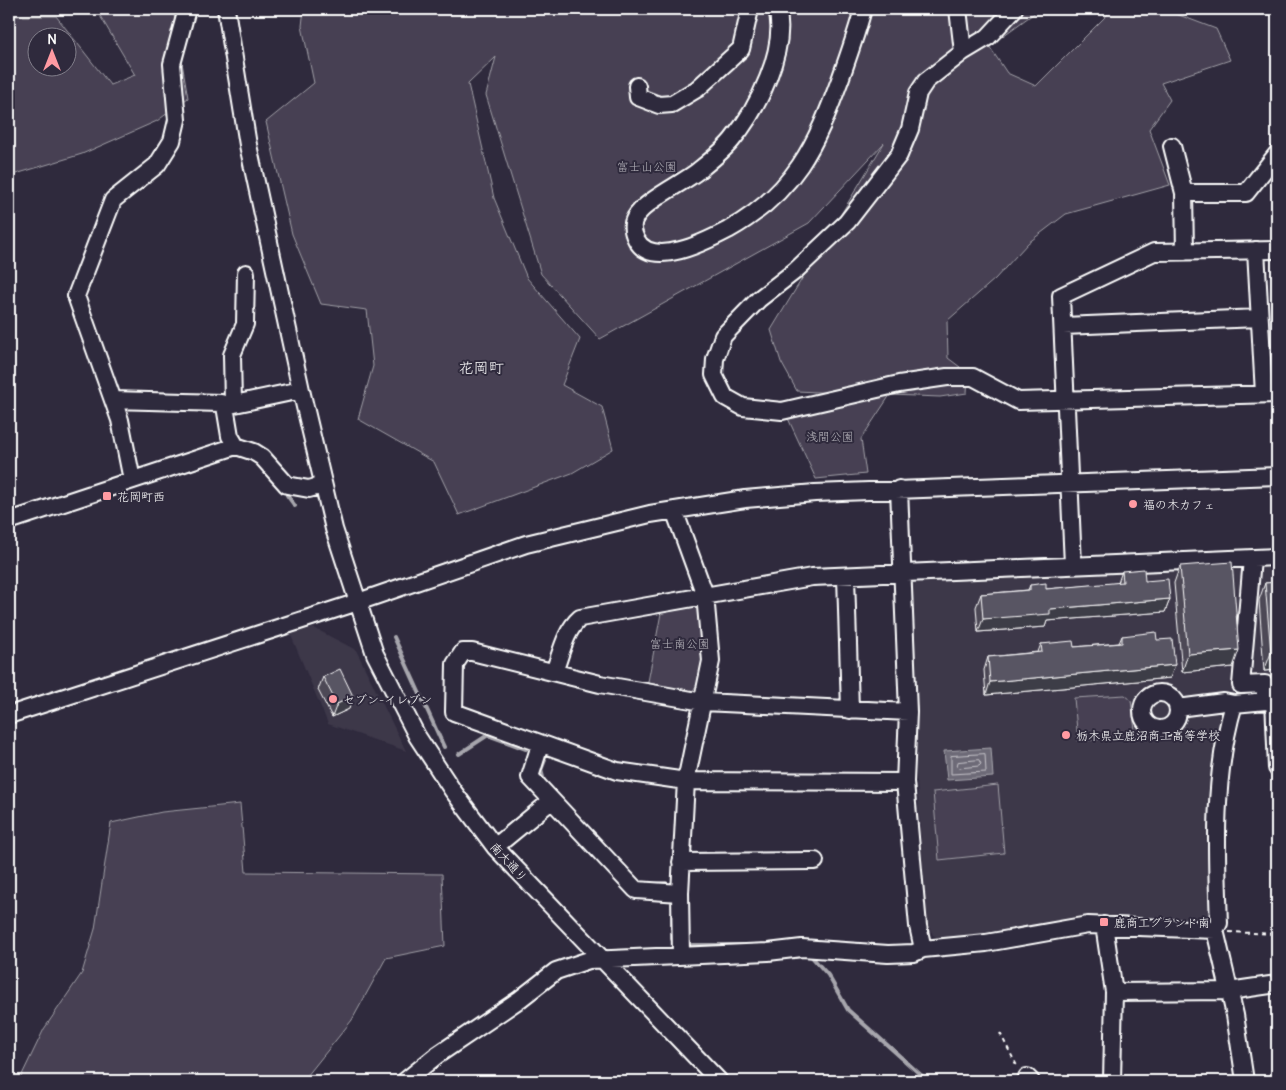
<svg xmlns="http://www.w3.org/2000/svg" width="1286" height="1090" viewBox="0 0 1286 1090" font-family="Delius,'Klee One',sans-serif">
<rect width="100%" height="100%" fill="#2f2a3d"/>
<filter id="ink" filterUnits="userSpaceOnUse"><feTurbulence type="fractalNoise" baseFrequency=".02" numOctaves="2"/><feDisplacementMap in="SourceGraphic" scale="10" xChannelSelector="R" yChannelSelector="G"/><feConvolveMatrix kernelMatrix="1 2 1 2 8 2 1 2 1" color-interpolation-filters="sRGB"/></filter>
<g filter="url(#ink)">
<path fill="#3c3749" d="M1277,563V691L1225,693L1214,768L1209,917L1205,924L974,939H940L933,935L925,919L905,577Z
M314,628L356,650L406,751L328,724L290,633Z"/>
<path fill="#464152" stroke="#a2a0a8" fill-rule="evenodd" d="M96,9H173L188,98L157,121L82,154L9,176V13L10,16H56L110,85L135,75ZM38,38H68V68H38Z
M304,9H1040L989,46L1007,73L1036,86L1113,9H1163L1216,29L1230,60L1161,83L1170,100L1149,129L1170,185L1066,214L1028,243L995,279L947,321L948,358L968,373L967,393L940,397L890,395L861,439L866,474L816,479L786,414L878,395L797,391L781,362L771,330L884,143L809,223L600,339L541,274L486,95L496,57L468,84L494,198L527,278L580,339L562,385L602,407L613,449L572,473L459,515L434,462L358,419L373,366L367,310L321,304L292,234L266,122L314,83L302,26Z
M694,603L701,608C705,639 712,669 690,694L647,687L662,608Z
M1125,695L1131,700L1136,737L1078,741L1074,698Z
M998,785L1004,853L939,860L933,792Z
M240,804L246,872L442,874L445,946L386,958L352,1020L303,1081H19L44,1029L82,973L95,929L111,823L162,812Z"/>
<path fill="#6d6a77" stroke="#a7a6ad" d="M991,748L993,777L947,780L944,751Z"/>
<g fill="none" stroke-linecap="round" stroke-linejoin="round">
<path stroke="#c5c3c9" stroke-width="1" d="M985,754L986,772L951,774V756Z
M979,760L981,764L979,766L959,768L957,766L958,762Z"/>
<path stroke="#a7a6ad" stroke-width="4" d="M287,495L295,506
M394,637L444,747
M459,754L488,735L526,749
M544,781L541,770L545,760
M654,884L666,883
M672,939V913
M692,945H755
M812,957L828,975L848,1010L922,1076V1081"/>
<g stroke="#fff" stroke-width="20">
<path id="minor" d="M226,9L248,145L301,390L334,529L375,654L417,736L453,791L495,847L719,1081
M777,9C788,49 757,110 732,140C723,151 709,162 698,171C683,183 644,201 635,218C631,225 633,233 636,239C651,270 707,241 728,230C794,193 816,146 841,77C849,54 857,32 863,9
M958,9L963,52
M1014,9L988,37L963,52L926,81L918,93L910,129L899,155L847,222L795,271L759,299L723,336L715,359L714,375L725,397L743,407L782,411L899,384L947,377H973L1018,401L1277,394
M637,86L638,97L659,105L672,104L697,89L741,49L750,9
M1172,146L1184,193L1185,252
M1184,193H1246L1277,154
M1256,250L1264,394
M1063,326L1259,318
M113,400L221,403L225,406L230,436L236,446
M233,403L232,355L245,324L246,273
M225,406L301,390
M132,480L120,420L76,296L113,200L157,165L172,141L177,120L172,64L187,9
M899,489L908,712L905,782L918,926L923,949L986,943L1088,925L1215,930L1219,923C1216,850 1213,775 1234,704L1277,700
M674,510L705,595L711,661L686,781L680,893L681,956
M9,521L236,446L254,452L262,457L287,485L309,489L323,485
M1252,559L1241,685L1265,684V701
M1073,565L1061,296L1154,252L1277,250
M846,576L850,710
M554,672C561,654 565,631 580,618L812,577L1277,557
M1142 711a18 18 0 1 1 36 0a18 18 0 1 1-36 0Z
M1274,700L1277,768
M1178,708L1224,702L1234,704
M9,715L358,602L526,544L650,514L745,499L815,493L1277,476
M540,745L530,777L636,890L680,893
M905,782L686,781L617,771L454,712L455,664L463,652H472L600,684L703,702L908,712
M495,847L551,801
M681,862L815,861
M1104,925L1114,992L1112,1081
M1215,930L1235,1015L1245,1081
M1114,992L1229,991L1277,984
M1027,1077L1031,1081
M405,1081L436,1056L520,999L556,971L589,960L768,952L802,948L888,954L914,953L923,949"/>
</g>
<path stroke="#fff" stroke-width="2" stroke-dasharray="4 4" stroke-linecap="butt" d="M1229,932L1277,934
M1000,1033L1017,1066"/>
<use href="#minor" stroke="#2f2a3d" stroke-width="16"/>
</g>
<path fill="#4d4956" stroke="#fff" d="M1180,566L1233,667L1182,672L1174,583Z
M1122,571L1145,581L1170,599L1165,612L1047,621L1045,627L978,632L976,607L981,594L1028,590L1030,585L1046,589L1118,583Z
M1277,582V670L1264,671L1259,600L1265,583Z
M1122,636L1157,640L1170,678L986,695L984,670L988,657L1038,652L1041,644L1074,647L1119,643Z
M323,677L353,696L349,709L332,717L318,690Z"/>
<path fill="#3e3c46" stroke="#fff" d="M1170,599L1165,612L1047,621L1045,627L978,632L983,619L1050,609Z
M1239,650L1233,667L1182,672L1188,654Z
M1271,653H1277V670L1264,671Z
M1175,665L1170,678L986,695L990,682Z
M353,696L349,709L332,717L337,704Z"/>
<path fill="#595564" stroke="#fff" d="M1232,562L1239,650L1188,654L1180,566Z
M1144,569L1145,581L1168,579L1170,599L1050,609V614L983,619L981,594L1030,590V585L1046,583V589L1123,582L1122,571Z
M1277,582V653H1271L1265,583Z
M1156,632L1157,640L1172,639L1175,665L990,682L988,657L1042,652L1041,644L1073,641L1074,647L1122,643V636Z
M340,669L353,696L337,704L323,677Z"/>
</g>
<g fill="#ff9aa2" stroke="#2f2a3d" stroke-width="2">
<rect x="102" y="491" width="10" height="10" rx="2.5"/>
<circle cx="1133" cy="504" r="5"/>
<circle cx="333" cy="699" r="5"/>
<circle cx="1066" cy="735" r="5"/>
<rect x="1099" y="917" width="10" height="10" rx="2.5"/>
</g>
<g text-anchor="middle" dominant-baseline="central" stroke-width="4" stroke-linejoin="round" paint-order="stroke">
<g font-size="12" fill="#b5b3ba" stroke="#2f2a3d">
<text x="647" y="166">富士山公園</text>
<text x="830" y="436">浅間公園</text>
<text x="680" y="643">富士南公園</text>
</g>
<g font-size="12" fill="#fff" stroke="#2f2a3d" text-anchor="start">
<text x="117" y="496">花岡町西</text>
<text x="1143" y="504">福の木カフェ</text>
<text x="343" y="699">セブン-イレブン</text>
<text x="1076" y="735">栃木県立鹿沼商工高等学校</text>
<text x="1114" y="922">鹿商工グランド南</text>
</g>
<g font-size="12" fill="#fff" stroke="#2f2a3d">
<text transform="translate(509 862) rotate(48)">南大通り</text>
</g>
<g font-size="15" fill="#fff" stroke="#2f2a3d">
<text x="481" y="367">花岡町</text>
</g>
</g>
<rect width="1286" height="1090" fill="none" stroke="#2f2a3d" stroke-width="30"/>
<rect x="15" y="15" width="1256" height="1060" fill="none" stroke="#fff" stroke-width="2" filter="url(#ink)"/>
<g transform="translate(52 52)"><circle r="24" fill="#2f2a3d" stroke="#827f8b"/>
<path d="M0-4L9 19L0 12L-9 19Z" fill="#ff9aa2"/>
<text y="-8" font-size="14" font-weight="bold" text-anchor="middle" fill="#ffffff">N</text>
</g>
</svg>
